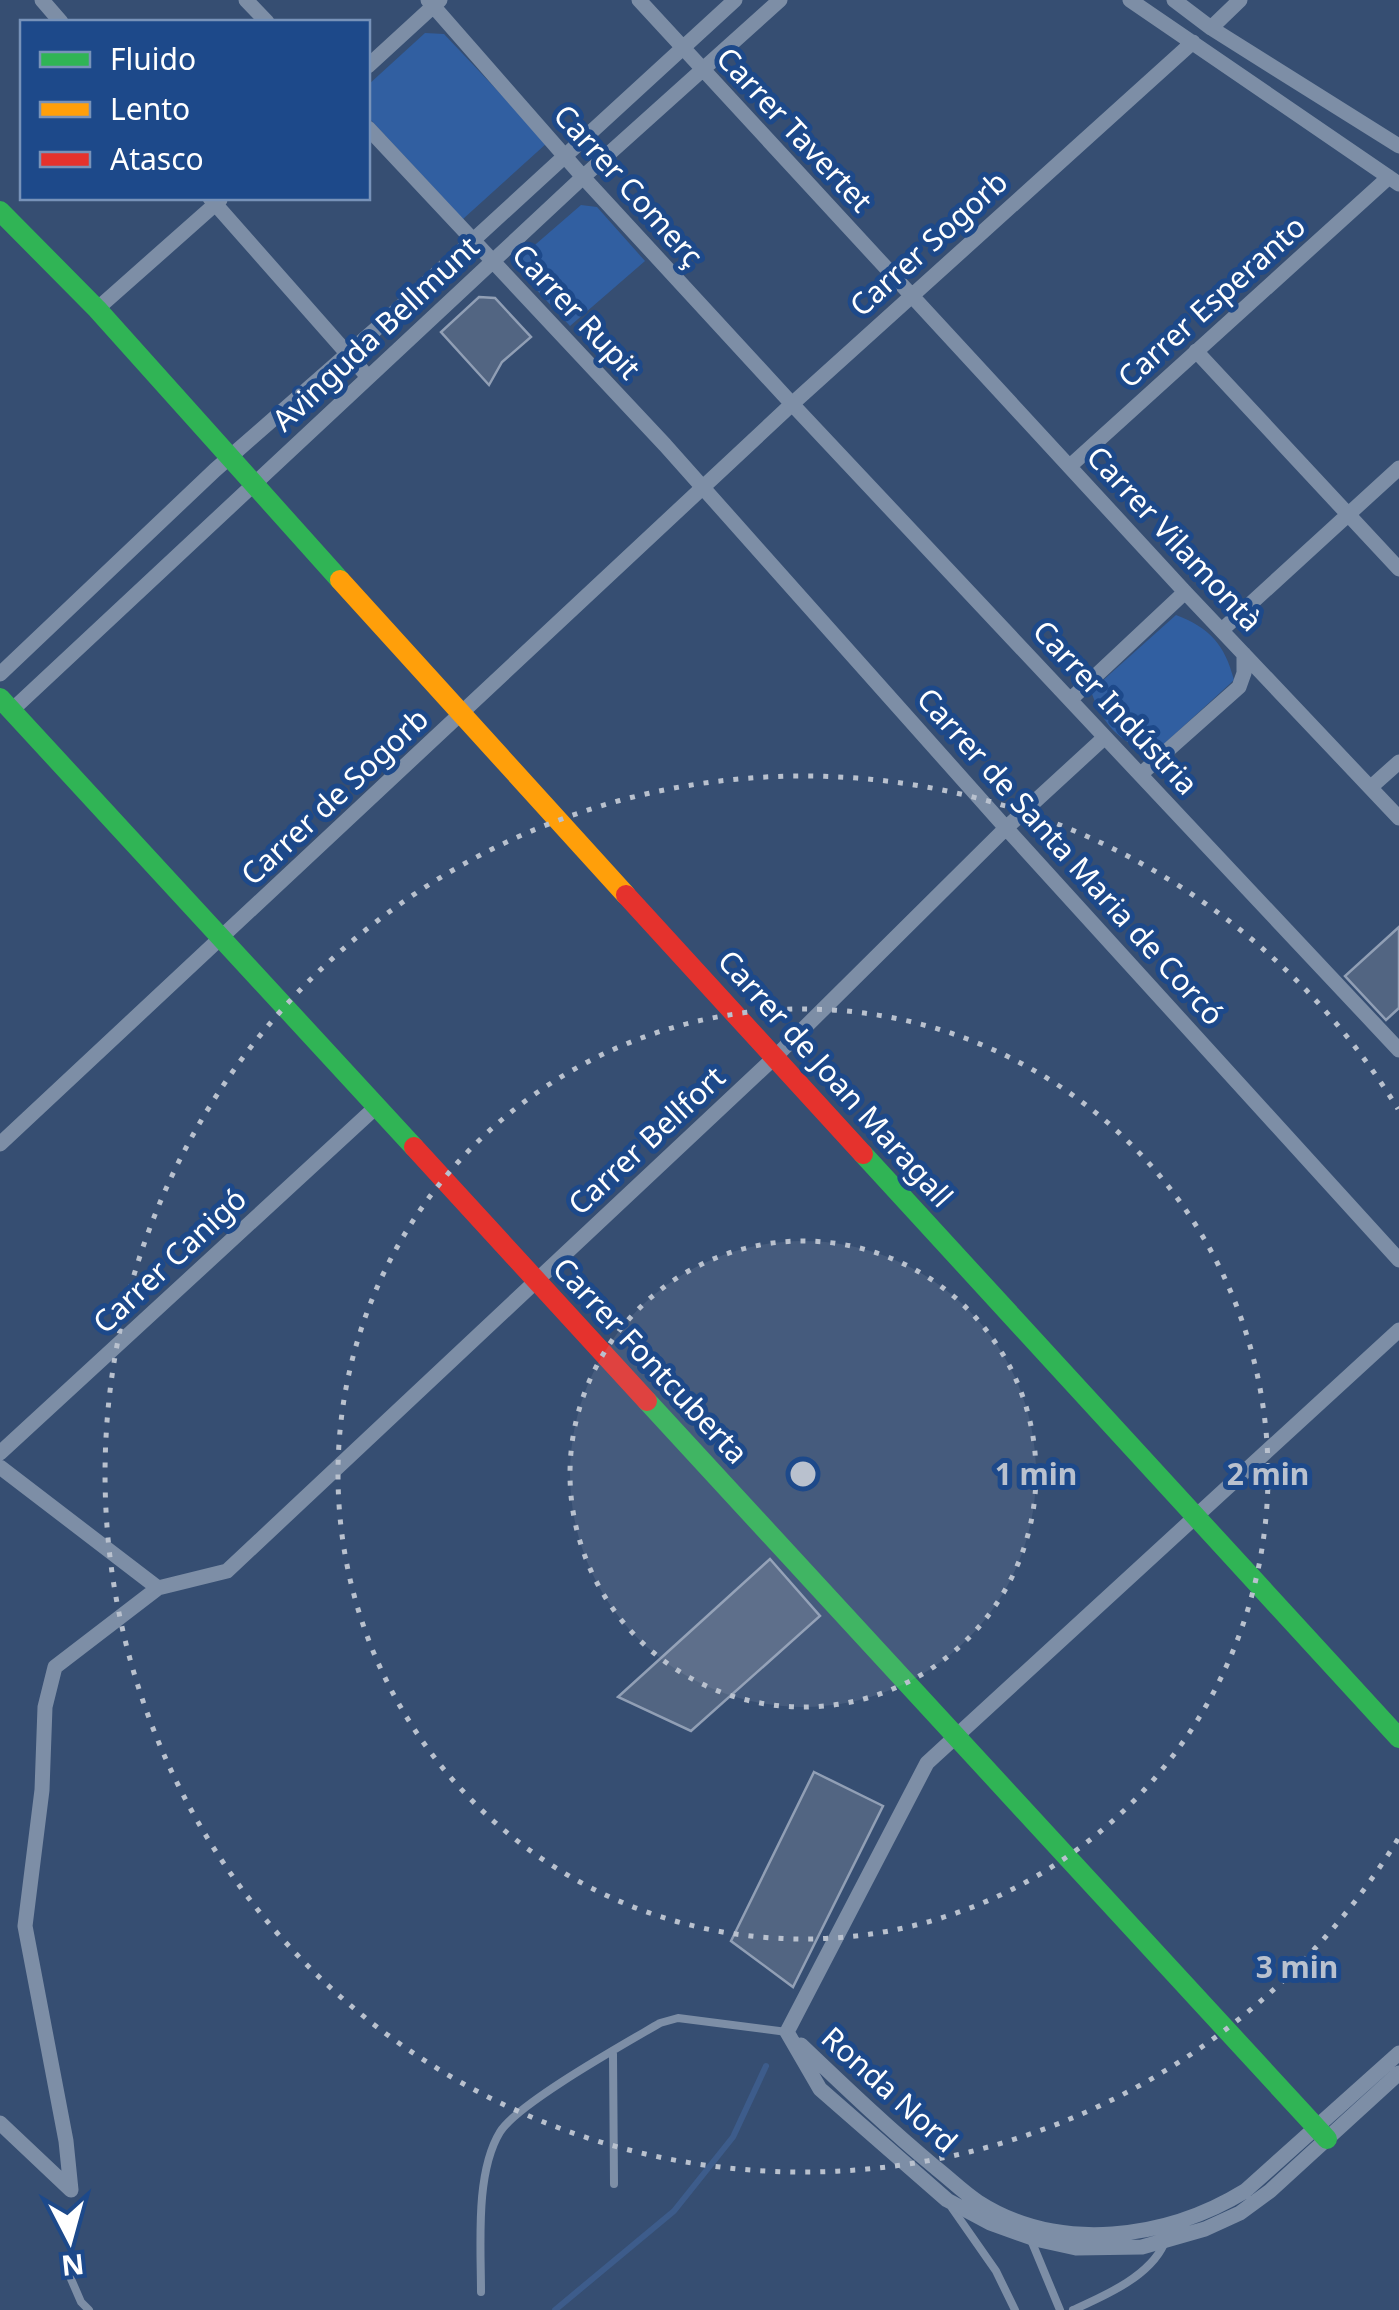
<svg xmlns="http://www.w3.org/2000/svg" width="1399" height="2310" viewBox="0 0 1399 2310" font-family="'Noto Sans',sans-serif">
<rect width="100%" height="100%" fill="#364e72"/>
<path fill="#315fa1" d="M425,33L444,34L547,143L463,219L368,117V85Z
M581,205L597,207L645,261L570,326L521,273V257Z
M1176,615C1210,628 1225,645 1234,680L1152,755C1119,741 1102,724 1091,691Z"/>
<g fill="none" stroke-linecap="round" stroke-linejoin="round">
<path stroke="#3d5c8b" stroke-width="6" d="M555,2310L674,2211L733,2137L766,2066"/>
</g>
<path fill="#526582" stroke="#919fb5" stroke-width="2.5" d="M479,297L495,298L531,337L502,362L489,385L441,332Z
M1399,927V1008L1386,1020L1345,976Z
M770,1559L820,1616L691,1731L618,1697Z
M814,1772L883,1806L793,1987L731,1941Z"/>
<g fill="none" stroke-linecap="round" stroke-linejoin="round">
<path stroke="#7d8ea6" stroke-width="4" stroke-dasharray="5 8" stroke-linecap="butt" d="M70,2260L75,2205"/>
<path stroke="#7d8ea6" stroke-width="8" d="M613,2054L614,2184
M952,2208L996,2271L1015,2310
M1031,2240L1060,2310
M68,2272L81,2302L89,2310
M481,2292C481,2245 475,2173 500,2132C518,2103 626,2043 660,2023L678,2018L787,2032
M1073,2310C1104,2296 1149,2277 1164,2244"/>
<path stroke="#7d8ea6" stroke-width="15" d="M42,0L61,22
M246,0L267,22
M428,0L583,177L792,404L1399,1050
M639,0L1185,592L1399,818
M1130,0L1399,184
M1174,0L1211,28L1399,146
M1211,28L1240,0
M368,66L440,0
M368,128L665,445L1006,828L1399,1260
M210,198L368,377
M97,309L220,200
M1196,351L1399,569
M1070,466L1389,177
M1223,629L1399,468
M0,674L215,470L384,322L735,0
M1071,699L1185,592
M11,711L583,177L780,0
M1141,774L1239,687L1244,673V654
M1371,787L1399,762
M0,1144L792,404L1193,42
M0,1453L376,1107
M0,1467L158,1588
M787,2032L927,1763L1399,1330
M787,2032L820,2089L947,2200L990,2223L1035,2239L1076,2248L1142,2247L1205,2229L1240,2213L1270,2191L1399,2073
M801,2045C845,2087 889,2129 936,2168C950,2179 963,2192 978,2202C1059,2254 1167,2239 1245,2191L1399,2053
M0,2123L71,2190
M71,2190L66,2141L25,1926L42,1790L45,1707L55,1667L158,1588L227,1571L776,1056L1006,828L1105,737"/>
<path stroke="#30b455" stroke-width="20" d="M0,211L97,309L340,580
M0,698L414,1147
M863,1154L1399,1738
M647,1401L1327,2139"/>
<path stroke="#ff9f0a" stroke-width="20" d="M340,580L626,895"/>
<path stroke="#e5322d" stroke-width="20" d="M626,895L863,1154
M414,1147L647,1401"/>
</g>
<circle cx="803" cy="1474" r="233" fill="#b9c1ce" fill-opacity=".12"/>
<g fill="none" stroke="#b9c1ce" stroke-width="5" stroke-dasharray="5 10">
<circle cx="803" cy="1474" r="233"/>
<circle cx="803" cy="1474" r="465"/>
<path d="M1398 1839A698 698 0 1 1 1398 1109"/>
</g>
<g text-anchor="middle" dominant-baseline="central" stroke-width="10" stroke-linejoin="round" paint-order="stroke">
<g font-size="30" fill="#fff" stroke="#1d498a">
<text transform="translate(795 129) rotate(47)">Carrer Tavertet</text>
<text transform="translate(629 185) rotate(48)">Carrer Comerç</text>
<text transform="translate(928 243) rotate(-42)">Carrer Sogorb</text>
<text transform="translate(1211 301) rotate(-42)">Carrer Esperanto</text>
<text transform="translate(577 311) rotate(47)">Carrer Rupit</text>
<text transform="translate(375 333) rotate(-43)">Avinguda Bellmunt</text>
<text transform="translate(1175 538) rotate(47)">Carrer Vilamontà</text>
<text transform="translate(1116 707) rotate(47)">Carrer Indústria</text>
<text transform="translate(334 796) rotate(-43)">Carrer de Sogorb</text>
<text transform="translate(1071 856) rotate(48)">Carrer de Santa Maria de Corcó</text>
<text transform="translate(836 1078) rotate(48)">Carrer de Joan Maragall</text>
<text transform="translate(646 1140) rotate(-43)">Carrer Bellfort</text>
<text transform="translate(169 1260) rotate(-43)">Carrer Canigó</text>
<text transform="translate(651 1360) rotate(47)">Carrer Fontcuberta</text>
<text transform="translate(890 2089) rotate(42)">Ronda Nord</text>
</g>
</g>
<circle cx="803" cy="1474" r="15" fill="#b9c1ce" stroke="#1d498a" stroke-width="5"/>
<g font-size="30" text-anchor="middle" font-weight="bold" fill="#b9c1ce" stroke="#1d498a" stroke-width="10" stroke-linejoin="round" paint-order="stroke">
<text x="1036" y="1485">1 min</text>
<text x="1268" y="1485">2 min</text>
<text x="1297" y="1978">3 min</text>
</g>
<rect x="20" y="20" width="350" height="180" fill="#1d498a" stroke="#7792b9" stroke-width="2.5"/>
<rect x="40" y="52" width="50" height="15" fill="#30b455" stroke="#7792b9" stroke-width="2.5"/>
<text x="110" y="70" font-size="30" fill="#ffffff">Fluido</text>
<rect x="40" y="102" width="50" height="15" fill="#ff9f0a" stroke="#7792b9" stroke-width="2.5"/>
<text x="110" y="120" font-size="30" fill="#ffffff">Lento</text>
<rect x="40" y="152" width="50" height="15" fill="#e5322d" stroke="#7792b9" stroke-width="2.5"/>
<text x="110" y="170" font-size="30" fill="#ffffff">Atasco</text>
<g transform="translate(70 2240) rotate(174)" stroke="#1d498a" stroke-width="8" paint-order="stroke">
<path d="M0-8L18 38L0 25L-18 38Z" fill="#ffffff"/>
<text y="-15" font-size="28" font-weight="bold" text-anchor="middle" fill="#ffffff">N</text>
</g>
</svg>
